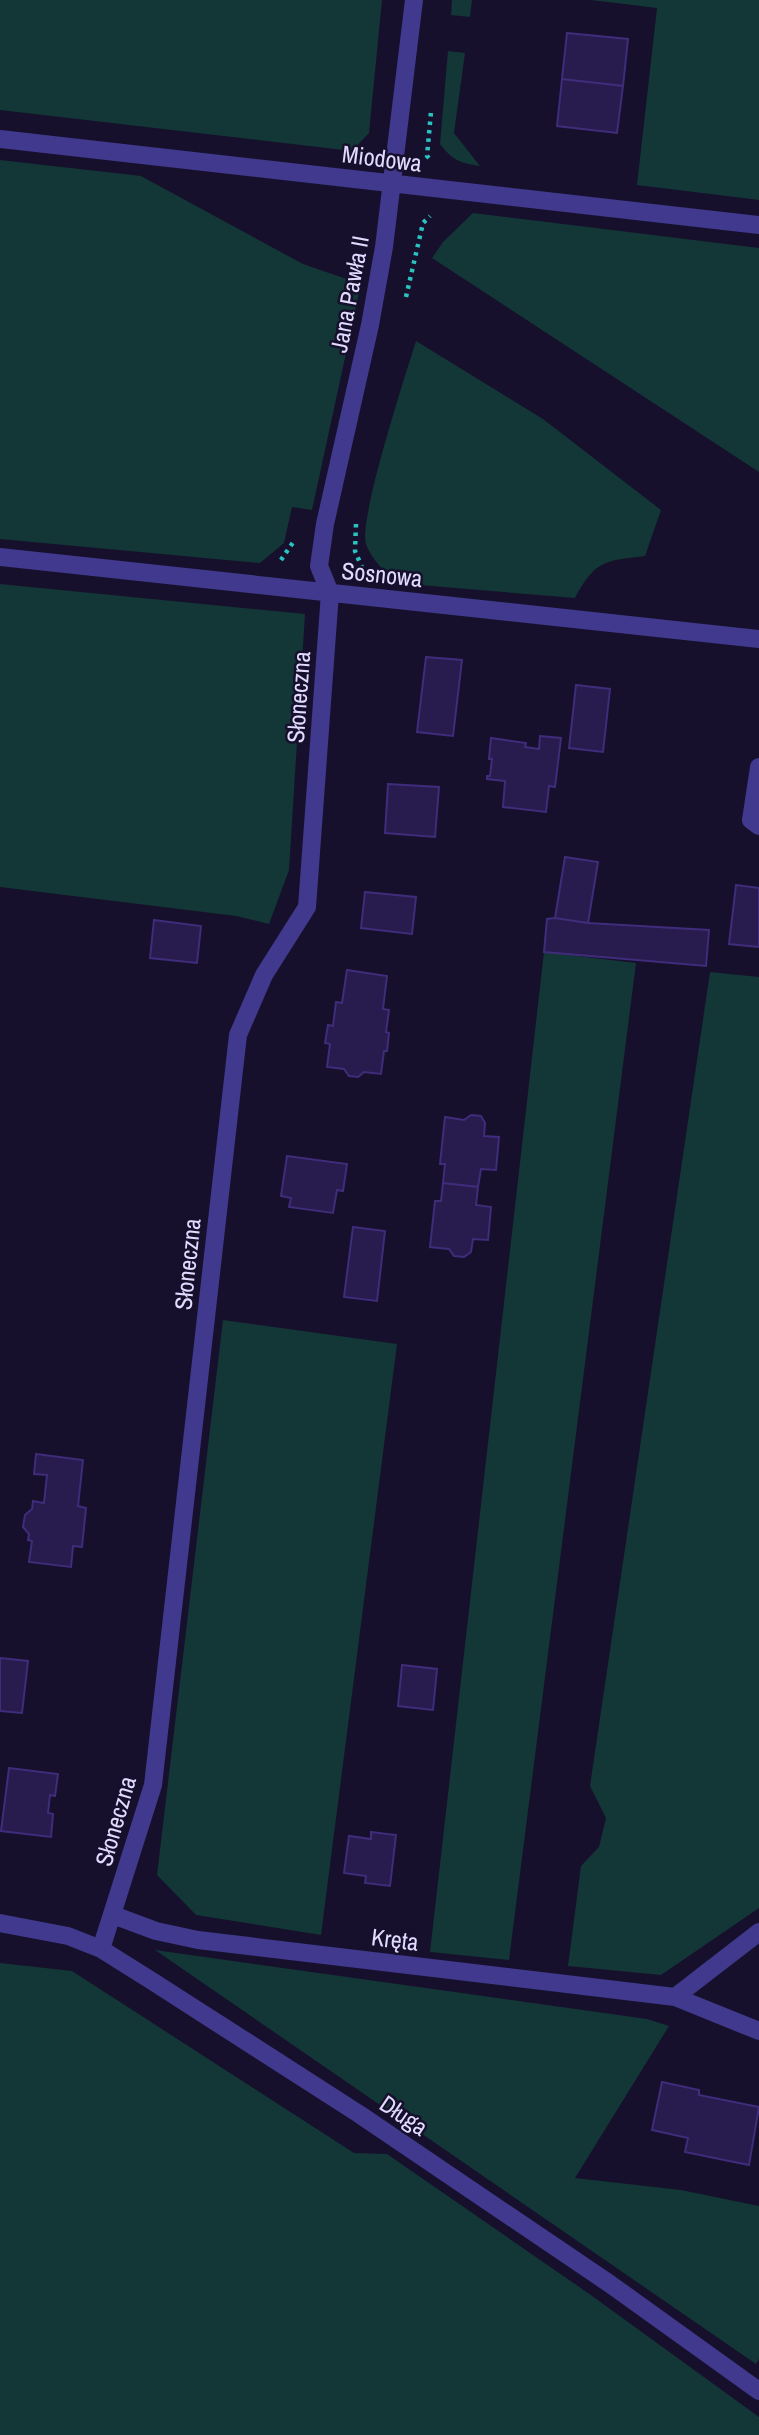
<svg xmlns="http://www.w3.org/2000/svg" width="759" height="2435" viewBox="0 0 759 2435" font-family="'Archivo Narrow',sans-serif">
<rect width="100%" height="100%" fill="#16102c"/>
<path fill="#133637" d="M0,0H382L369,133L352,151L0,110Z
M452,0H472L470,17L451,15Z
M591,0H759V200L637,185L657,8Z
M448,51L465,53L454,133L480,166C460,163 452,160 440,144Z
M0,160L141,176L303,264L361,284L312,510L292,507L284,543L260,563L0,539Z
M473,213L759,248V472L432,258L443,242Z
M416,341L543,419L661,510L645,556C604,561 596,560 575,598L395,583C385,571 371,559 366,544C358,521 406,373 416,341Z
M0,584L305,614L289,870L269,924L236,916L0,887Z
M544,952L636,963L509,1960L430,1952Z
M710,972L759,977V1908L661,1975L568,1966L581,1866L599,1847L606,1818L590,1786Z
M223,1320L397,1344L321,1935L196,1915L157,1875Z
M155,1950L647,2019L669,2026L575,2178L681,2190L759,2206V2359L756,2364Z
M0,1963L72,1971L354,2153L387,2154L588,2293L759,2417V2435H0Z"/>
<path fill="#281b4e" stroke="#3f2c7b" stroke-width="2" d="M567,33L628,39L623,86L562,79Z
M562,79L623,86L617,133L557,126Z
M426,657L462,660L453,736L417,732Z
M576,685L610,689L603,752L569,748Z
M540,736L561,738L555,787L549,786L546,812L503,807L505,781L487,779V776H490L492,759H489L491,738L526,743L525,747L539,749Z
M388,784L439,787L435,837L385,833Z
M565,857L598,862L588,923L555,918Z
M736,885L759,888V947L729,944Z
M365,892L416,897L412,934L361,928Z
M555,918L588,923L709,930L706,966L544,952L547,919Z
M154,920L201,926L197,963L150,958Z
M347,970L387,976L383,1009L389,1010L386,1032L389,1033L387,1051H384L381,1074L364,1072L358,1077L349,1076L344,1069L327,1067L330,1044L325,1043L328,1025L333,1026L336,1002L342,1003Z
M471,1115L481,1116L485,1123L484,1136L499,1137L496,1170L481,1169L478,1187L443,1183L445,1164H440L445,1117L464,1120Z
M287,1156L347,1164L343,1191L337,1190L333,1213L289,1207L291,1198L281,1196Z
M443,1183L478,1187L476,1205L491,1207L488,1240L473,1239L471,1252L464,1257L454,1256L449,1249L430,1247L435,1201H441Z
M353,1227L385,1231L377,1301L344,1297Z
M36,1454L83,1460L78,1506L86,1508L82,1547L73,1546L71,1567L29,1562L32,1541L28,1540L29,1534L23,1527L25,1515L32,1509L33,1501L44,1503L47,1475L34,1474Z
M0,1658L28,1661L22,1713L0,1711Z
M402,1665L437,1669L433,1710L398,1706Z
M9,1768L58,1774L55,1796L50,1795L48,1813L53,1814L51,1837L1,1831Z
M371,1832L396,1835L390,1886L365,1883L366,1876L344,1873L349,1836L371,1839Z
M662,2082L699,2090V2095L759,2107L749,2165L685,2152L688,2138L652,2130Z"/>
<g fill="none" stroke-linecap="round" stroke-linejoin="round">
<path stroke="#2bc3c1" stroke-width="4.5" stroke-dasharray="3.5 5" stroke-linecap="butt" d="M429,158L427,156L431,112
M406,297L423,223L430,216
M356,524L355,551L363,570
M281,560L294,541"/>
<path stroke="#40398d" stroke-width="18" d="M0,139L759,225
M0,557L759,639
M759,767L751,820L759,826
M113,1915L156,1931L198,1940L675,1997L759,1932
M0,1923L68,1936L101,1949L152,1981L359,2114L610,2284L759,2391
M101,1949L153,1785L238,1035L264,975L307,907L330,593L319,566L325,524L370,325L384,247L414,0
M675,1997L759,2031"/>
</g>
<g text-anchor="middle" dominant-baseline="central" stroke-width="5" stroke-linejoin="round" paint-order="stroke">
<g font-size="24" fill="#e1dbff" stroke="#16102c">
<text transform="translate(382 158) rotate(7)">Miodowa</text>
<text transform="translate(349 294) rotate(-79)">Jana Pawła II</text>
<text transform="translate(382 574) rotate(6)">Sosnowa</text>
<text transform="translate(298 697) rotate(-86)">Słoneczna</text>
<text transform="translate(187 1264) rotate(-84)">Słoneczna</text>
<text transform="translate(115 1821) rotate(-74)">Słoneczna</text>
<text transform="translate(395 1939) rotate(7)">Kręta</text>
<text transform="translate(404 2115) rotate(34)">Długa</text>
</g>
</g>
</svg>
